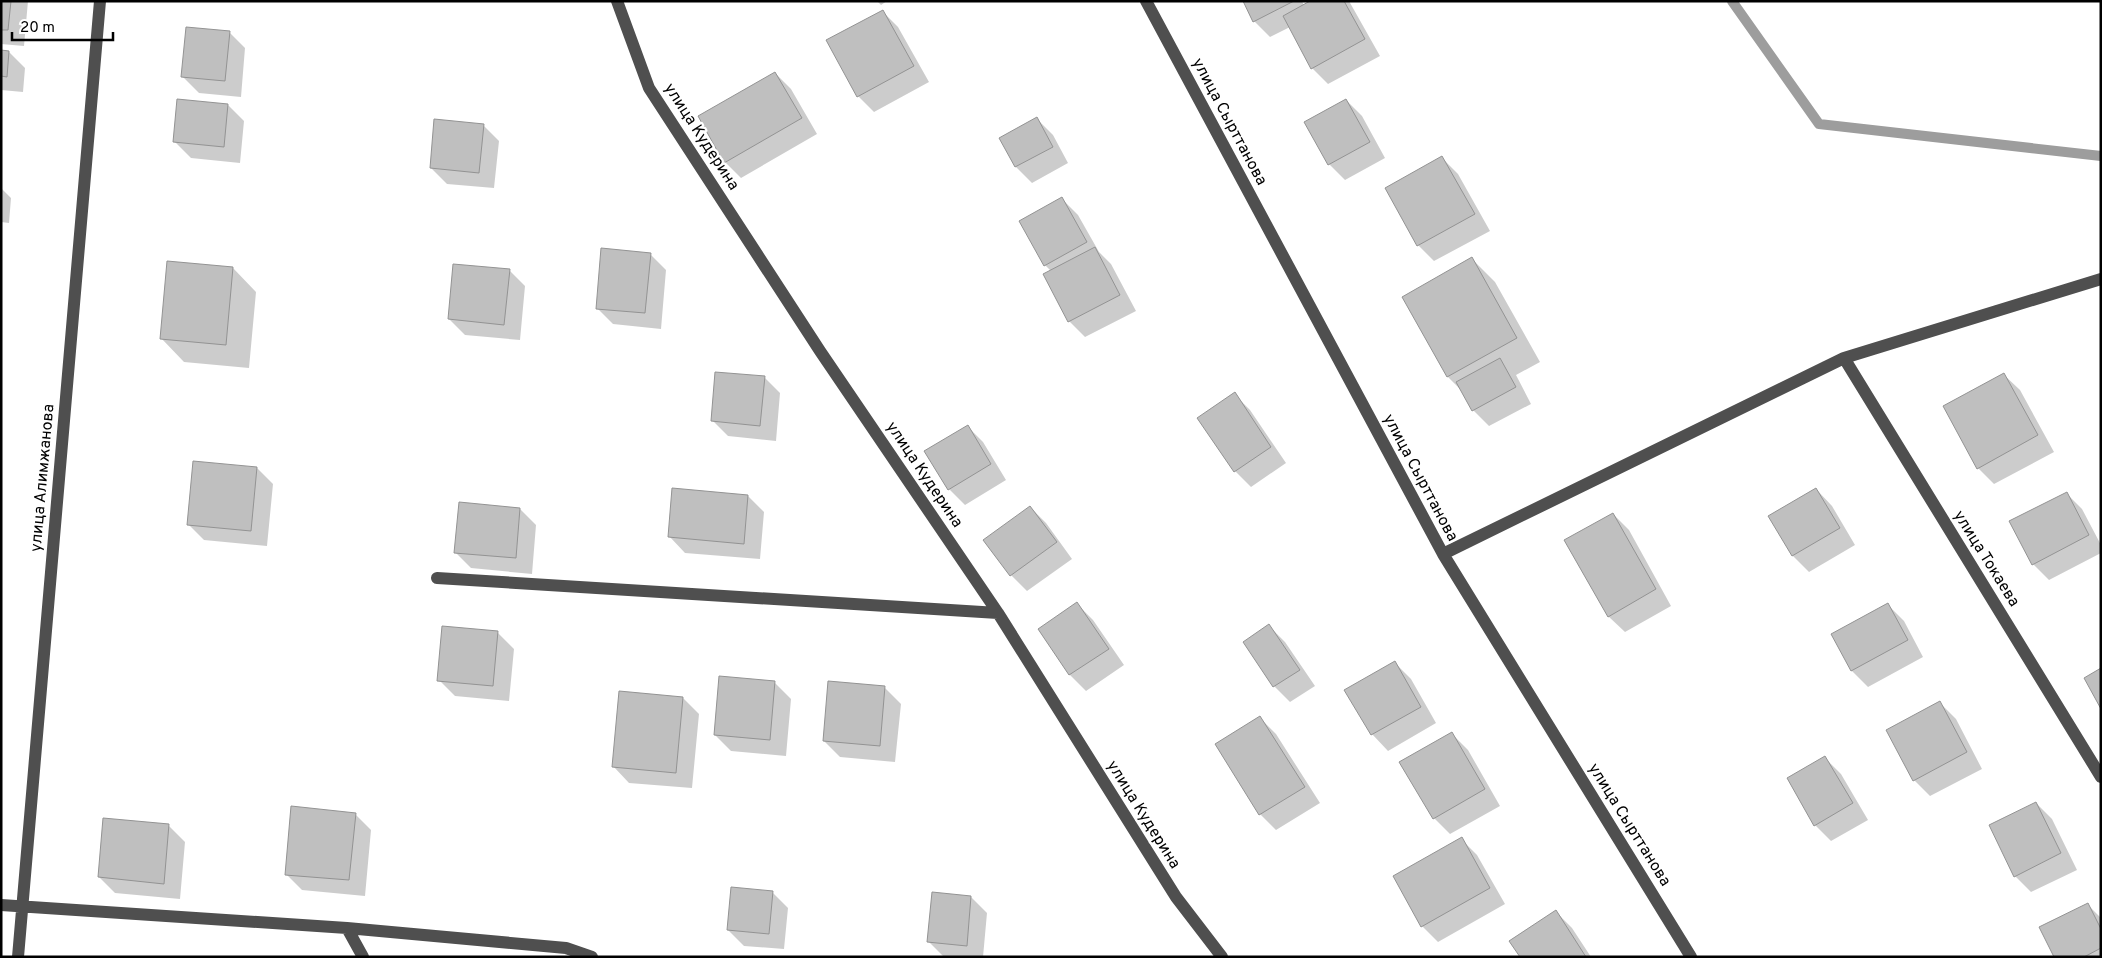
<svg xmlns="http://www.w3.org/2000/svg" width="2102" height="958" viewBox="0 0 2102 958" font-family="Overpass,sans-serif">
<rect width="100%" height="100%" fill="#fff"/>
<path fill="#0003" d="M1,1H28L24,46L1,44Z
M877,1H887L881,5Z
M1244,1H1302L1304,6L1313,1H1349L1380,56L1328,84L1312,68L1290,27L1270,37L1254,21Z
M882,11L898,27L929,82L874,112L858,96Z
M229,32L245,48L241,97L199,93L183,77Z
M1,51L9,52L25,68L23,92L1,90Z
M775,73L791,89L817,134L741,178L725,162Z
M1346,100L1362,116L1385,158L1345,180L1329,164Z
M228,105L244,121L240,163L191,158L175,142Z
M1037,119L1053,135L1068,163L1032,183L1016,167L1001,139Z
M483,125L499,141L494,188L447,184L431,168Z
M1442,158L1458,174L1490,231L1434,261L1418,245L1387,188Z
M1,188L11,198L9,223L1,222Z
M1062,199L1078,215L1099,252L1111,264L1136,311L1085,337L1069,321L1044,274L1051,271L1045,265Z
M650,254L666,270L661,329L613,324L597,308Z
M1472,259L1495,282L1540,362L1516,375L1531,404L1489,426L1473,410L1463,392L1448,377L1403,297Z
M233,268L256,292L249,368L184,362L161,338Z
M509,270L525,286L520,340L465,335L449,319Z
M2003,374L2020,390L2054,452L1994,484L1978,468L1945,406Z
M764,377L780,393L776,441L728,436L712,420Z
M1234,394L1250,410L1286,463L1251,487L1235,471Z
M967,426L983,442L1006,480L965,505L949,489Z
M257,468L273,484L267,546L204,540L188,524Z
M1816,489L1832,506L1855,545L1809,572L1793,556L1770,516Z
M2066,493L2082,509L2101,545V553L2049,580L2033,564Z
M748,496L764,512L760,559L685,553L669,536Z
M1030,507L1046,523L1072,559L1027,591L1011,575Z
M520,509L536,525L532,574L471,568L455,552Z
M1613,514L1629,530L1671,606L1625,632L1608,616Z
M1077,604L1093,620L1124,665L1086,691L1070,675L1039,629Z
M1888,605L1904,621L1923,657L1868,687L1852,671L1833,635Z
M1269,626L1285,642L1315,686L1290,702L1274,686L1244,642Z
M498,633L514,649L509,701L455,696L439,680Z
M1395,663L1411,679L1436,723L1388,751L1372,734Z
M720,677L775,683L791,699L786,756L731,751L715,735Z
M885,688L901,704L895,762L840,757L824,741Z
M683,698L699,714L692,788L629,783L613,766Z
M1940,703L1956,719L1982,769L1930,796L1914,780Z
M1260,718L1276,734L1320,803L1276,830L1260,814L1216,745Z
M1452,734L1468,750L1500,806L1450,834L1434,818Z
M1825,758L1841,774L1868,820L1831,841L1815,825Z
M2036,803L2052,819L2077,870L2031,892L2015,876Z
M355,814L371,830L365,896L302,890L286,874Z
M104,820L169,826L185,842L180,899L115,893L99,877Z
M1461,839L1477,855L1505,904L1438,942L1422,926Z
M772,892L788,908L784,949L744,946L728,930Z
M971,897L987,913L983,957H944L928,941Z
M2088,905L2101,918V957H2055Z
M1556,912L1572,928L1591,957H1521Z"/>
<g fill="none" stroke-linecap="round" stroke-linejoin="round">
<path stroke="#9d9d9d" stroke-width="10" d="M1732,1L1819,124L2101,156"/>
</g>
<path fill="#bfbfbf" stroke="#939393" d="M1,1H11L8,30H1Z
M1243,1H1294L1253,22Z
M1310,1H1344L1365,39L1311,69L1283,16Z
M883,10L914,66L857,97L826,40Z
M186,27L230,31L225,81L181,77Z
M1,50L9,51L7,77L1,76Z
M775,72L802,118L724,163L698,116Z
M177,99L228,104L224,147L173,142Z
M1346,99L1370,142L1328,165L1304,122Z
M1037,117L1053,147L1015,167L999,138Z
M434,119L484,124L479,173L430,168Z
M1442,156L1475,214L1417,246L1385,188Z
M1062,197L1087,242L1044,266L1019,221Z
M1095,247L1120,295L1068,322L1043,274Z
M601,248L651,253L645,313L596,309Z
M1472,257L1517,338L1447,377L1402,297Z
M167,261L233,267L226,345L160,339Z
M453,264L510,269L504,325L448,319Z
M1500,358L1516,387L1472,411L1456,382Z
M715,372L765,376L760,426L711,421Z
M2004,373L2038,435L1977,469L1943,406Z
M1235,392L1271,447L1234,472L1197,418Z
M968,425L991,464L948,490L924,451Z
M193,461L257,467L251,531L187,525Z
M672,488L748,495L744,544L668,537Z
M1816,488L1840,528L1792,556L1768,516Z
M2067,492L2089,535L2032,565L2009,521Z
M459,502L520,508L516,558L454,553Z
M1030,506L1057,542L1010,576L983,540Z
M1613,513L1656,589L1608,617L1564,540Z
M1077,602L1109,649L1069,675L1038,629Z
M1888,603L1908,640L1851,671L1831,634Z
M1269,624L1300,670L1273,687L1243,642Z
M442,626L498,631L493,686L437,681Z
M1395,661L1421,707L1371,735L1344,690Z
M2101,668V709L2084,678Z
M719,676L775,681L770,740L714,735Z
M828,681L885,686L880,746L823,741Z
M619,691L683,697L676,773L612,767Z
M1940,701L1967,752L1913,781L1886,730Z
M1260,716L1305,787L1259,815L1215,744Z
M1452,732L1485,789L1433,819L1399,762Z
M1825,756L1853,803L1814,826L1787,778Z
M2036,802L2061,853L2014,877L1989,825Z
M291,806L356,813L349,880L285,875Z
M103,818L169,824L164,884L98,877Z
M1462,837L1490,888L1421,927L1393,876Z
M731,887L773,891L769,934L727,930Z
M932,892L971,896L967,946L927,942Z
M2088,903L2101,929V948L2084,957H2054L2039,927Z
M1556,910L1586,957H1520L1509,941Z"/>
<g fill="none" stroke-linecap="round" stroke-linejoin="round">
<path stroke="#4f4f4f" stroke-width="12" d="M617,1L649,88L820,351L998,613L1176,897L1222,957
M1146,1L1443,554L1691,957
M1844,358L2101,777
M1443,554L1844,358L2101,279
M437,578L998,613
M1,905L347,928L566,948L592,957
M347,928L363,957
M18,957L100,1"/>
</g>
<g text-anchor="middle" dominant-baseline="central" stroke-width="4.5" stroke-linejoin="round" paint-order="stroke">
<g font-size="16" fill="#000" stroke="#fff">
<text transform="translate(1229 122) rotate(62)">улица Сырттанова</text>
<text transform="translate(701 137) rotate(57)">улица Кудерина</text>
<text transform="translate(924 475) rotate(56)">улица Кудерина</text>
<text transform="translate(43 478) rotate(-85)">улица Алимжанова</text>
<text transform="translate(1420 478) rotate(62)">улица Сырттанова</text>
<text transform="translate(1986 559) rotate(58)">улица Токаева</text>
<text transform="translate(1143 815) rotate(58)">улица Кудерина</text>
<text transform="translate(1629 825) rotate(58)">улица Сырттанова</text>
</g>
</g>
<rect width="2102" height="958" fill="none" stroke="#000000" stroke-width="5"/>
<path d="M12 32v8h101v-8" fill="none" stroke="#000000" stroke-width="2.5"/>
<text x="20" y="32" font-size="15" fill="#000000" stroke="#ffffff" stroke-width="4" paint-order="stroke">20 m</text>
</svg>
